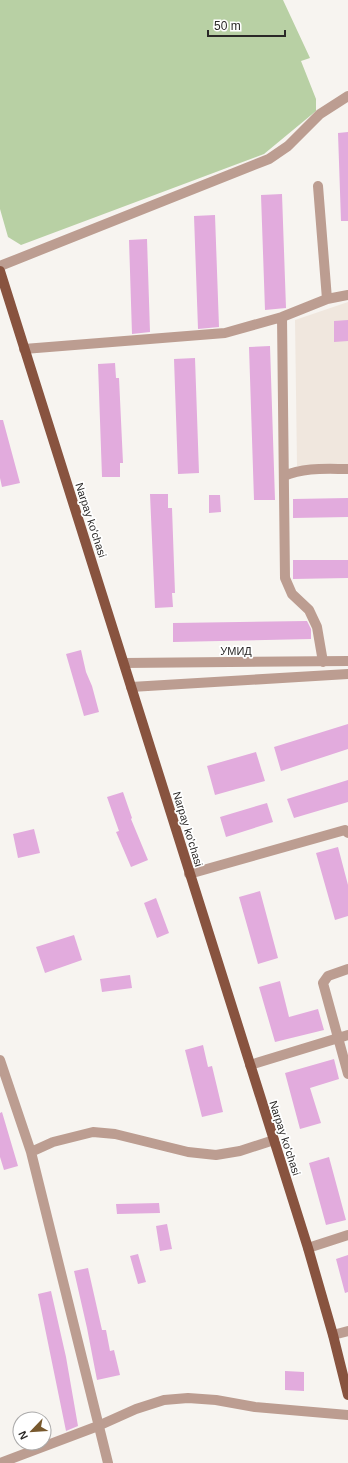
<svg xmlns="http://www.w3.org/2000/svg" width="348" height="1463" viewBox="0 0 348 1463" font-family="Arial,sans-serif">
<rect width="100%" height="100%" fill="#f7f4f0"/>
<path fill="#f0e7de" d="M348,302V465L297,466L295,320Z"/>
<path fill="#b8d0a4" d="M0,0H283L310,58L301,61L316,99V111L264,154L21,245L8,237L0,209Z"/>
<path fill="#e2abdd" d="M348,132V221H341L338,133Z
M282,194L286,308L265,310L261,195Z
M215,215L219,327L198,329L194,216Z
M147,239L150,332L132,334L129,240Z
M348,320V341L334,342V321Z
M270,346L275,500H254L249,347Z
M195,358L199,473L178,474L174,359Z
M115,363L116,378H119L123,463H120V477H102L98,364Z
M0,420H3L20,483L2,487L0,478Z
M150,494H168V508H172L175,593H172L173,607L155,608Z
M209,495H220L221,512L209,513Z
M348,498V517L293,518V499Z
M293,560H348V578L293,579Z
M307,621L311,629V639L173,642V623Z
M81,650L86,672L92,686L99,712L84,716L66,654Z
M348,724V749L281,771L274,747Z
M256,752L265,781L215,795L207,766Z
M348,780V802L294,818L287,799Z
M123,792L132,818L131,819L148,860L131,867L116,832L119,831L107,797Z
M267,803L273,822L226,837L220,817Z
M34,829L40,853L18,858L13,834Z
M338,847L348,885V916L335,920L316,853Z
M260,891L278,958L258,964L239,897Z
M156,898L169,933L157,938L144,903Z
M74,935L82,960L45,973L36,947Z
M130,975L132,988L102,992L100,979Z
M280,981L289,1017L318,1009L324,1030L275,1042L259,987Z
M203,1045L208,1067L212,1066L223,1112L202,1117L185,1050Z
M334,1059L339,1079L310,1088L321,1123L300,1129L285,1073Z
M2,1112L18,1166L4,1170L0,1157V1113Z
M329,1157L346,1220L326,1225L309,1163Z
M159,1203L160,1213L117,1214L116,1204Z
M167,1224L172,1249L160,1251L156,1226Z
M138,1254L146,1282L138,1284L130,1256Z
M348,1255V1292L345,1293L336,1259Z
M88,1268L102,1330H106L110,1351L114,1350L120,1375L97,1380L87,1328L74,1271Z
M51,1291L66,1357L78,1426L66,1431L38,1294Z
M285,1371L304,1372V1391L285,1390Z"/>
<g fill="none" stroke-linecap="round" stroke-linejoin="round">
<path stroke="#bc9d91" stroke-width="10" d="M318,186L327,299
M0,266L269,159L288,146L320,114L348,96
M282,317L285,578L292,594L309,610L317,627L323,662
M24,349L225,333L282,317L327,299L348,295
M284,476C304,467 327,469 348,469
M124,663L348,661
M131,687L348,674
M189,874L345,830L348,833
M348,969L328,976L323,983L348,1074
M0,1060L31,1152L108,1463
M250,1065L348,1035
M31,1152L53,1142L93,1132L115,1134L188,1152L216,1155L240,1151L274,1140
M308,1248L348,1235
M333,1335L348,1331
M0,1463L98,1426L136,1409L164,1400L188,1398L216,1400L255,1407L348,1415"/>
<path stroke="#88533f" stroke-width="10" d="M0,271L308,1248L333,1335L348,1395"/>
</g>
<g text-anchor="middle" dominant-baseline="central" stroke-width="3.5" stroke-linejoin="round" paint-order="stroke">
<g font-size="11" fill="#2a2827" stroke="#fff">
<text transform="translate(91 520) rotate(72)">Narpay ko'chasi</text>
<text x="236" y="651">УМИД</text>
<text transform="translate(188 829) rotate(73)">Narpay ko'chasi</text>
<text transform="translate(285 1138) rotate(72)">Narpay ko'chasi</text>
</g>
</g>
<g transform="translate(32 1431) rotate(245)"><circle r="19" fill="#ffffff" stroke="#aaa9a9"/>
<path d="M0-3L7 15L0 10L-7 15Z" fill="#78592e"/>
<text y="-6" font-size="11" font-weight="bold" text-anchor="middle" fill="#2a2827">N</text>
</g>
<path d="M208 30v6h77v-6" fill="none" stroke="#2a2827" stroke-width="2"/>
<text x="214" y="30" font-size="12" fill="#2a2827" stroke="#ffffff" stroke-width="3" paint-order="stroke">50 m</text>
</svg>
